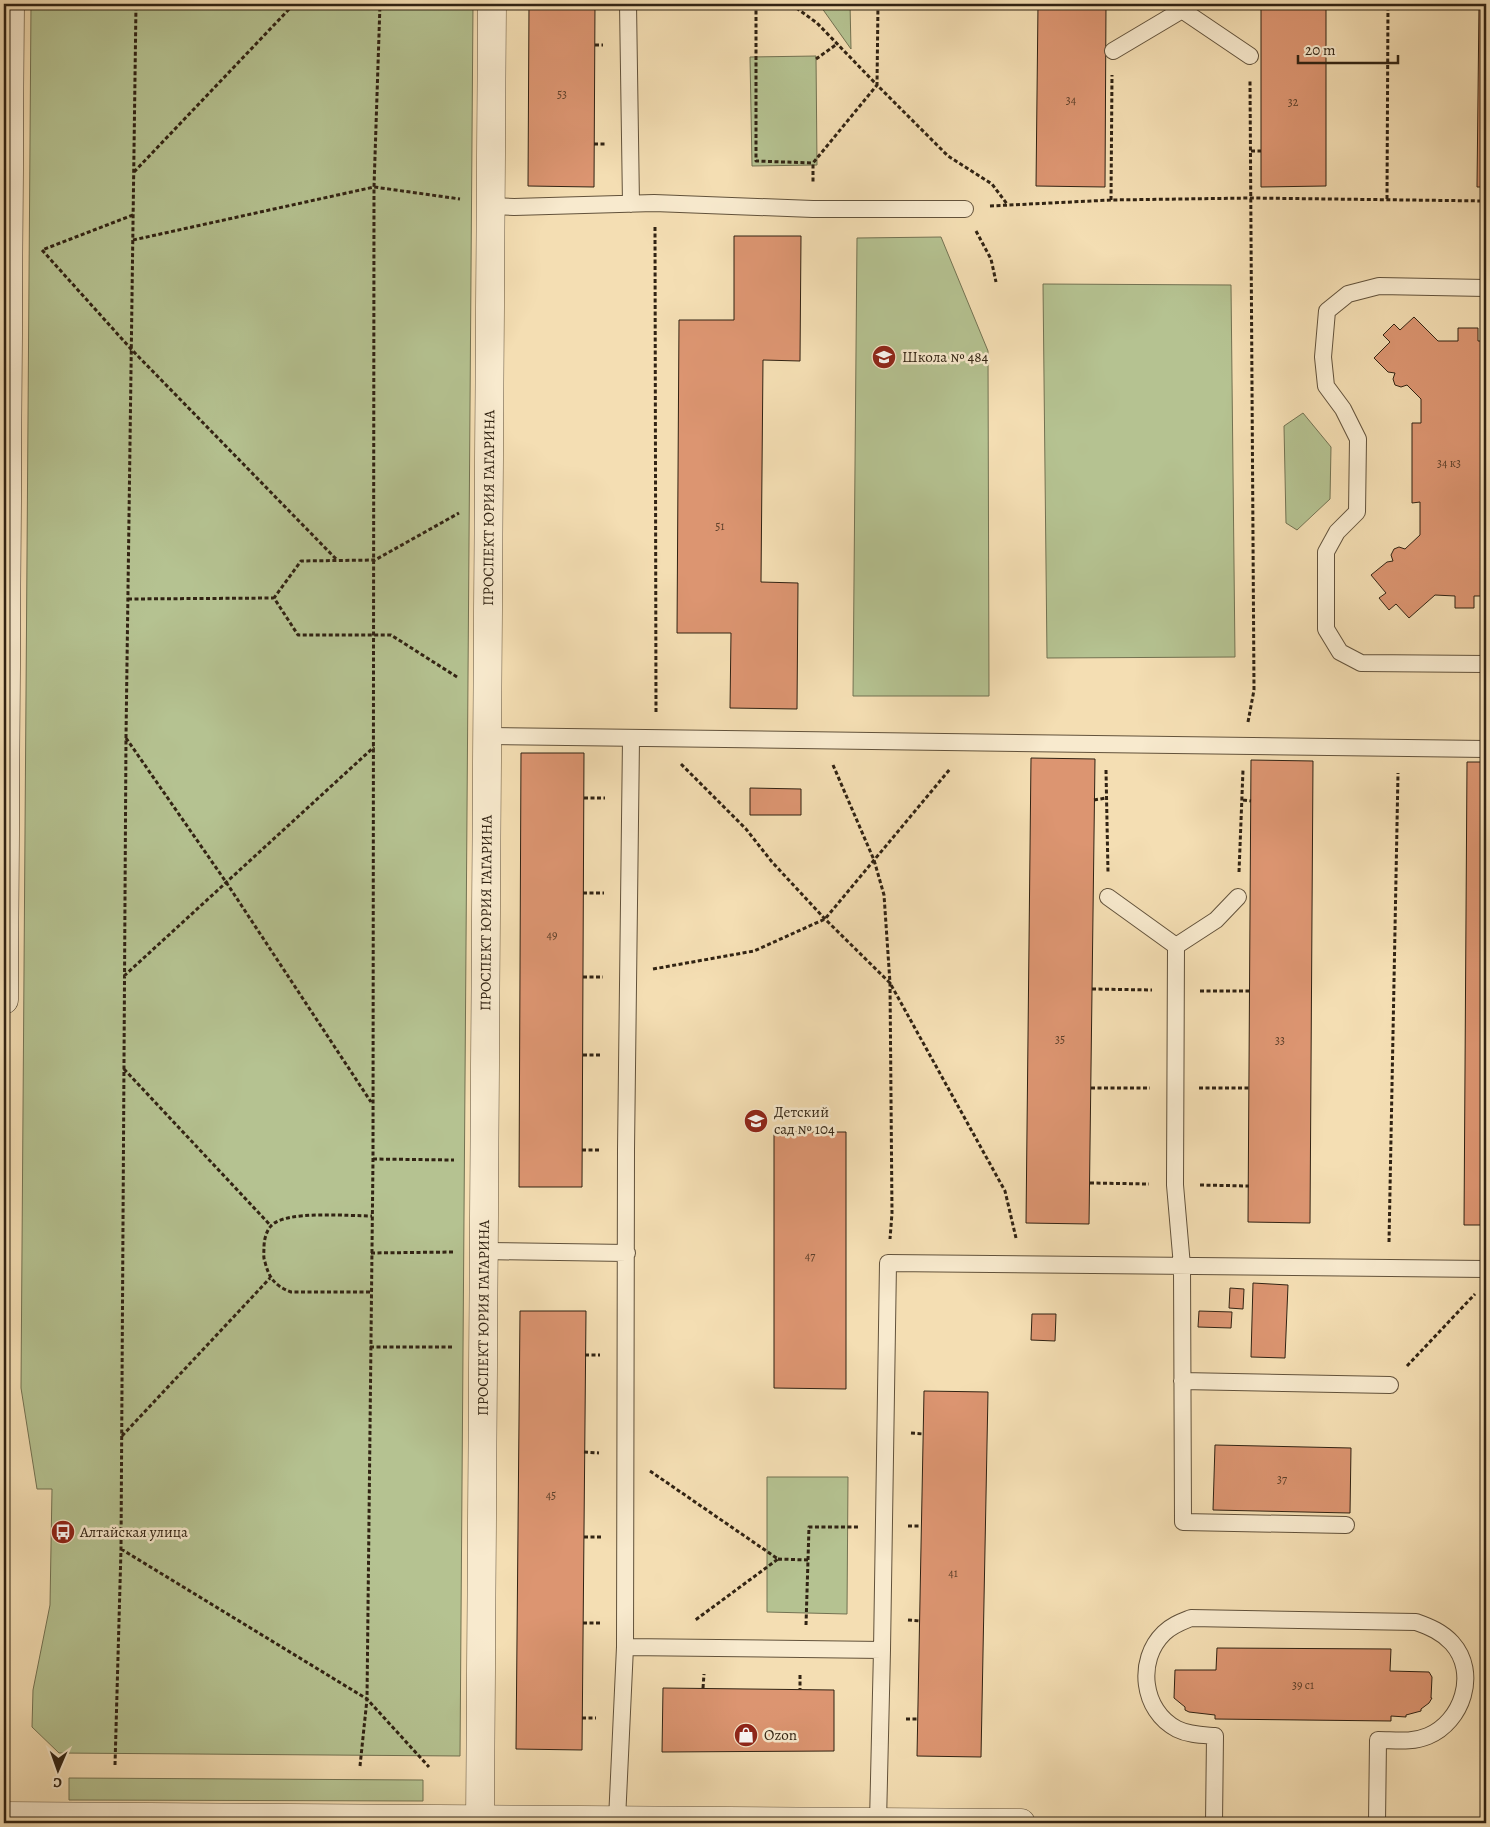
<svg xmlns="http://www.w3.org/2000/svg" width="1490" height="1827" viewBox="0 0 1490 1827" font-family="Alegreya,serif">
<rect width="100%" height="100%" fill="#f4deb3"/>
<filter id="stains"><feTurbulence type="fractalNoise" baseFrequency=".004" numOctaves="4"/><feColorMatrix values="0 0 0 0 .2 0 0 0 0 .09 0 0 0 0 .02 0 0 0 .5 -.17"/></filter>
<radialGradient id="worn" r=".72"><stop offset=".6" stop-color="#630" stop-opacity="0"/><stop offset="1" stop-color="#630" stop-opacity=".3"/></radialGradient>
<path fill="#b5c291" stroke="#737252" d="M31,4H473L460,1756L59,1753L32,1727L33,1690L50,1605L52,1489H37L21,1388Z
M819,4H850L851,49Z
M816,56L817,165L752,166L750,57Z
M941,237L988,351L989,696H853L857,238Z
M1043,284L1231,285L1235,657L1047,658Z
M1303,413L1331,447L1330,499L1297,530L1286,523L1284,426Z
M767,1477H848L847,1614L767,1612Z
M69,1778L423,1780V1801L69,1800Z"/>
<path fill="#dc9571" stroke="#312313" d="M529,4H595L594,187L528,186Z
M1038,4H1106L1105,187L1036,186Z
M1261,4H1326V186L1261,187Z
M1479,4H1486V187H1477Z
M734,236H801L800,361L763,360L761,582L798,583L797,709L730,708L731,633H677L679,320H734Z
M1414,317L1438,341H1458V328H1478V341H1486V596H1474V608H1455V596L1435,595L1409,618L1396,604L1389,610L1379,598L1386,593L1371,575L1387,562L1393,561L1391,555L1394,549L1399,547L1405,549L1420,535V502L1412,503V423H1421V399L1407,385L1401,387L1395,385L1393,379L1395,373L1388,372L1374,358L1390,342L1383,335L1394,324L1400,330Z
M521,753H584L582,1187H519Z
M1031,758L1095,759L1089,1224L1026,1223Z
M1251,760L1313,761L1310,1223L1248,1222Z
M1467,762H1486V1225H1464Z
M750,788L801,789V815H750Z
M774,1132H846V1389L774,1388Z
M1253,1283L1288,1285L1285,1358L1251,1357Z
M1230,1288L1244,1289L1243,1309L1229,1308Z
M520,1311H586L582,1750L516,1749Z
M1199,1311L1232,1312L1231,1328L1198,1327Z
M1032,1314H1056L1055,1341L1031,1340Z
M924,1391L988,1392L981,1757L917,1756Z
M1215,1445L1351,1448L1350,1513L1213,1510Z
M1217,1648L1391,1649L1390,1671L1429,1672L1432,1677L1431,1698H1432L1429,1703L1421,1709V1711L1406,1715V1717L1391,1716V1721L1215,1719V1715L1189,1712L1185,1710V1707L1174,1698L1175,1670H1216Z
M663,1688L834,1690V1751L662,1752Z"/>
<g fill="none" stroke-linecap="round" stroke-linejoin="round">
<g stroke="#62523b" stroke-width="18">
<path id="lane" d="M628,4L631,204
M1182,10L1250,56
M1113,51L1182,10V4
M491,206L514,207L654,203L813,209H965
M1486,288L1379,286L1348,294L1327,311L1323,357L1326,386L1343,409L1358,439L1357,512L1337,532L1326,552V629L1340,652L1361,663L1486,664
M488,736L1486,749
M1108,897L1176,946L1175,1185L1182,1266L1183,1522L1346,1525
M1176,946L1216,920L1238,897
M483,1251L627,1253
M1182,1381L1390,1385
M625,1647L882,1650L878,1822
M882,1650L888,1263L1486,1269
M617,1820L625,1647L626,1150L631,739
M1214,1823L1215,1736C1202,1735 1189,1735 1177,1729C1142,1711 1136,1660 1164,1633C1172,1625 1181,1622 1191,1618L1416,1622C1430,1627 1442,1632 1452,1643C1479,1673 1462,1722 1428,1736C1412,1743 1394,1740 1378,1740L1377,1823"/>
</g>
<g stroke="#62523b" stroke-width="29">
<g id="street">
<path d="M4,1816L1021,1823"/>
<path id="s1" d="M480,1823L492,4"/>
</g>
</g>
<g stroke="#312313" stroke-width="29">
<path id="secondary" d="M4,1000L10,4"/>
</g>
<path stroke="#312313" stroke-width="3" stroke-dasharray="4 2.5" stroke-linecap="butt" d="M756,4V161L813,163
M791,4L817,23L877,85L813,163V184
M878,4L877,85L948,156L992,184L1007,204
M595,45H603
M816,59L837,44
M594,144H605
M1251,151H1261
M134,172L294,4
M1387,199L1388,4
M1111,200L1112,75
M990,206L1111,200L1251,198L1486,201
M133,215L42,250L131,349L337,560
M655,227L656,714
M976,231L991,259L996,282
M133,240L374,187L460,199
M128,599L274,598
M457,677L391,635H298L274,598L301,561L375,560L459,513
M1248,722L1254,690L1250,81
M126,738L226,882L371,1102
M681,764L746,829L772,862L825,919L890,983L1005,1191L1016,1238
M833,765L874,860L884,895L890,983L892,1213L890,1239
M1106,770L1108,873
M584,798H605
M1094,800L1106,798
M1243,800L1251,801
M1239,872L1243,770
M583,893H604
M653,969L754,951L825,919L950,769
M124,976L374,747
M583,977H603
M1092,989L1152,990
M1200,991H1250
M583,1055H602
M124,1069L271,1226
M1091,1088H1150
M1199,1088H1249
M582,1150H601
M373,1159L454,1160
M1090,1183L1149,1184
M1200,1185L1249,1186
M1389,1242L1398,773
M371,1253L453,1252
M370,1292H291C275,1286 269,1278 265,1262C263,1257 264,1252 264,1247C264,1241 266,1231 271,1226C284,1210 350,1216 372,1216
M370,1347H452
M585,1355H600
M1407,1366L1475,1294
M911,1433L923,1434
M122,1436L270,1278
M584,1452L599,1453
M650,1471L778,1559L694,1621
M908,1526H921
M584,1537H601
M121,1549L367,1699L429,1767
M778,1559L808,1560
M908,1620L920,1621
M583,1623H600
M806,1625L809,1527H860
M800,1675V1689
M703,1688L704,1674
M582,1718H596
M906,1719H918
M115,1765L121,1549L126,737L136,4
M360,1766L367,1699L373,1159L374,187L380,4"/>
<use href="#lane" stroke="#f8eace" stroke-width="16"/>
<use href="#street" stroke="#f8eace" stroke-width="28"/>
<use href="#secondary" stroke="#f8eace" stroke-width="28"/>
</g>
<defs>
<g id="school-disc" transform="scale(1.25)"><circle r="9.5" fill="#8f2418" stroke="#f8eace"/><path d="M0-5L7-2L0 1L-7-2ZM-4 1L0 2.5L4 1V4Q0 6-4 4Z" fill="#fff"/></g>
<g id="bus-disc" transform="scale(1.25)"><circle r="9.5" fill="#8f2418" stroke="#f8eace"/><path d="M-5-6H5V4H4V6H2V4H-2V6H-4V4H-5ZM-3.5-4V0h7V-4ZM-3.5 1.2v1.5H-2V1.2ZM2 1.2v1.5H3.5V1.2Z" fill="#fff"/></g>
<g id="shop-disc" transform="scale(1.25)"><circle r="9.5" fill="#8f2418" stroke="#f8eace"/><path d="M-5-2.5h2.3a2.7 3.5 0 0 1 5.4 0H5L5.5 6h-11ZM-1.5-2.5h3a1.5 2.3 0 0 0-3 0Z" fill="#fff"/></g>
</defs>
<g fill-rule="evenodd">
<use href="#school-disc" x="884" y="357"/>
<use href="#school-disc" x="756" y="1121"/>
<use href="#bus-disc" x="63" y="1532"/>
<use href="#shop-disc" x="746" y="1735"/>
</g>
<g text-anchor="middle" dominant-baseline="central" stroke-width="5" stroke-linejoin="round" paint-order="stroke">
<g font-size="12" fill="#5c402a">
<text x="562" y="94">53</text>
<text x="1071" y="100">34</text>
<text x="1293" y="102">32</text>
<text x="1449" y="463">34 к3</text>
<text x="720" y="526">51</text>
<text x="552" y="935">49</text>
<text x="1060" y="1039">35</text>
<text x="1280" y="1040">33</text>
<text x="810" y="1256">47</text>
<text x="1282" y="1479">37</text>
<text x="551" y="1495">45</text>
<text x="953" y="1573">41</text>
<text x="1303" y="1685">39 с1</text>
</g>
<g font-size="15" fill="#312313" stroke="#f8eace" text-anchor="start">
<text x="902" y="357">Школа № 484</text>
<text x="774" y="1112">Детский<tspan x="774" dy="17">сад № 104</tspan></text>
<text x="80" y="1532">Алтайская улица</text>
<text x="764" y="1735">Ozon</text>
</g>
<g font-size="15" fill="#312313" stroke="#f8eace">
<text stroke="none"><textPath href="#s1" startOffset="1315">ПРОСПЕКТ ЮРИЯ ГАГАРИНА</textPath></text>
<text stroke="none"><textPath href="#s1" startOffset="910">ПРОСПЕКТ ЮРИЯ ГАГАРИНА</textPath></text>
<text stroke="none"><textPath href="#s1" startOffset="505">ПРОСПЕКТ ЮРИЯ ГАГАРИНА</textPath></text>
</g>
</g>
<rect width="1490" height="1827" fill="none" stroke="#f4deb3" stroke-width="20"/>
<rect x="5" y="5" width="1480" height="1817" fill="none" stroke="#312313" stroke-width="2.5"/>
<rect x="10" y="10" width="1470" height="1807" fill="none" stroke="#312313"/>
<g transform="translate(58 1770) rotate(182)" stroke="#f8eace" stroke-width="4" paint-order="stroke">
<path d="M0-4L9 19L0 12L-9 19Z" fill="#312313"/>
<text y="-8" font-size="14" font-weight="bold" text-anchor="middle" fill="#312313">С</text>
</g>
<path d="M1298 55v8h100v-8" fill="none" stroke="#312313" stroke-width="2.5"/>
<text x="1305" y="55" font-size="15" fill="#312313" stroke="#f8eace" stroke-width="4" paint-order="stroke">20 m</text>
<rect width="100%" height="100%" filter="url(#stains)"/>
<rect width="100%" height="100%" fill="url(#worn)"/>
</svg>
